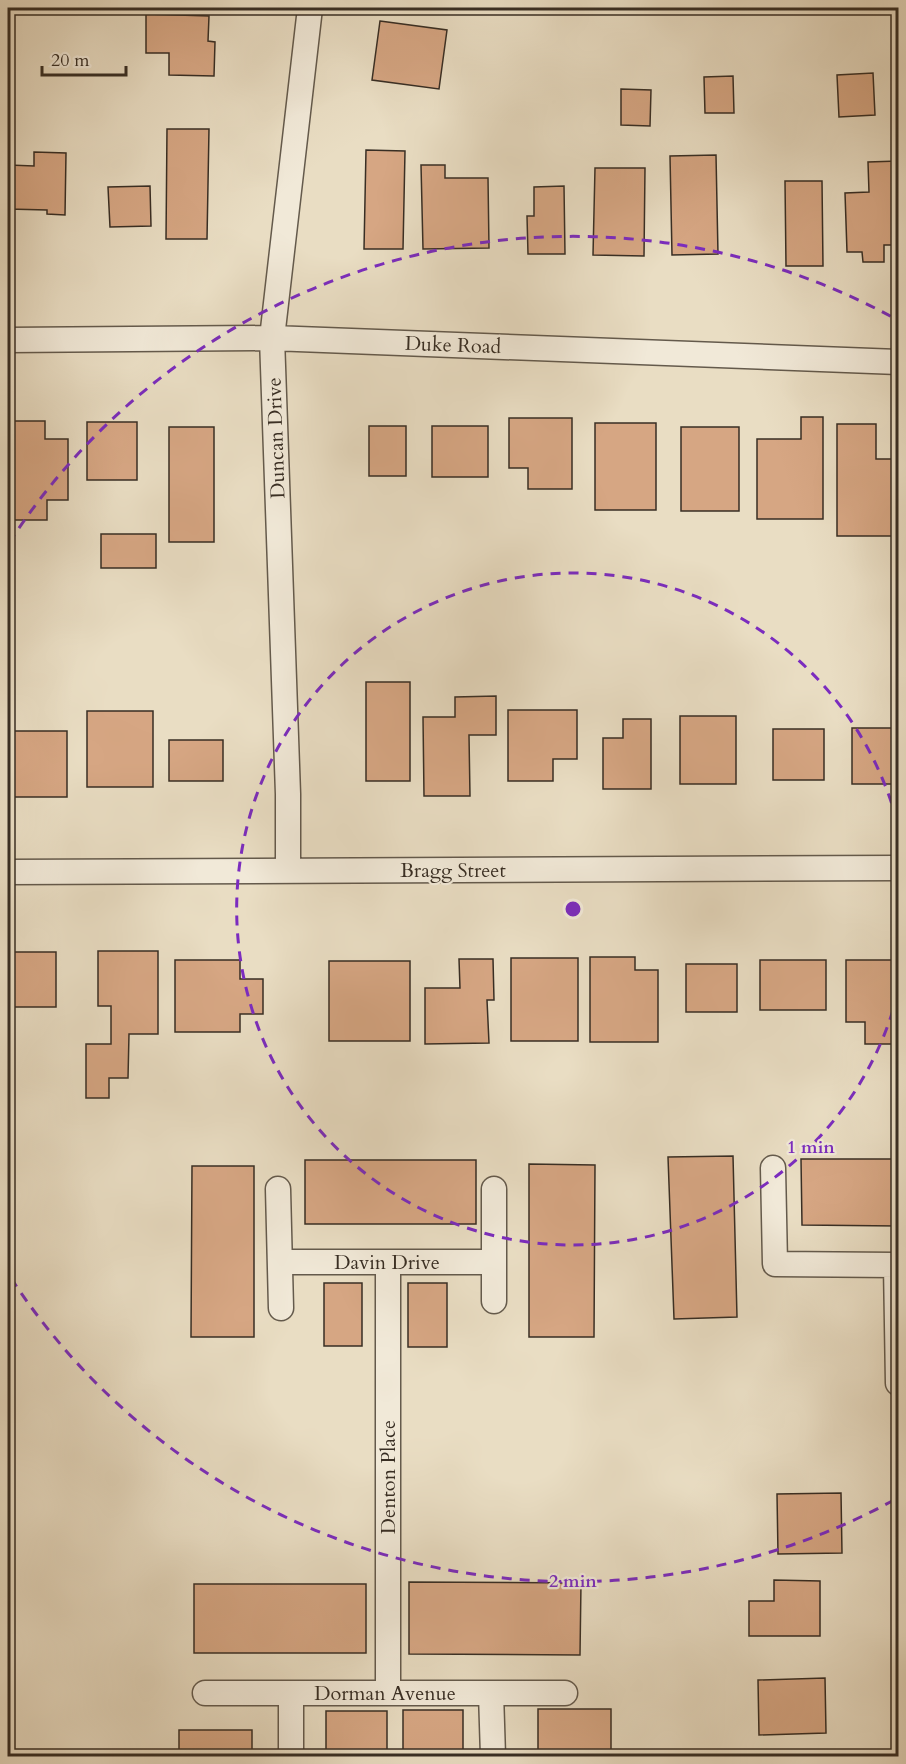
<svg xmlns="http://www.w3.org/2000/svg" width="906" height="1764" viewBox="0 0 906 1764" font-family="Cardo,serif">
<rect width="100%" height="100%" fill="#e9ddc3"/>
<filter id="stains"><feTurbulence type="fractalNoise" baseFrequency=".00333" numOctaves="4"/><feColorMatrix values="0 0 0 0 .2 0 0 0 0 .09 0 0 0 0 .02 0 0 0 .5 -.17"/></filter>
<radialGradient id="worn" r=".72"><stop offset=".6" stop-color="#630" stop-opacity="0"/><stop offset="1" stop-color="#630" stop-opacity=".3"/></radialGradient>
<path fill="#d6a683" stroke="#382e24" stroke-width="1.5" d="M146,14L209,16L208,41L215,42L214,76L169,75V53H146Z
M380,21L447,30L439,89L372,80Z
M873,73L875,115L839,117L837,75Z
M733,76L734,113H705L704,77Z
M621,89L651,90L650,126L621,125Z
M167,129H209L207,239H166Z
M366,150L405,151L403,249H364Z
M34,152L66,153L65,215L47,214V210L8,209L9,165L34,166Z
M716,155L718,254L672,255L670,156Z
M898,161V245H884V262H863L862,252H847L845,193L869,192L868,162Z
M421,165H445V178H488L489,248L423,249Z
M595,168H645L644,256L593,255Z
M785,181H822L823,266H786Z
M150,186L151,226L110,227L108,187Z
M564,186L565,254H528L527,216H534V187Z
M801,417H823V519H757V439H801Z
M509,418H572V489H528V468H509Z
M8,421H45V439H68V500H47V520H8Z
M87,422H137V480H87Z
M595,423H656V510H595Z
M837,424H876V459H898V536H837Z
M369,426H406V476H369Z
M432,426H488V477H432Z
M169,427H214V542H169Z
M681,427H739V511H681Z
M101,534H156V568H101Z
M366,682H410V781H366Z
M496,696V735H469L470,796H424L423,717H455V697Z
M508,710H577V759H553V781H508Z
M87,711H153V787H87Z
M680,716H736V784H680Z
M623,719H651V789H603V738H623Z
M852,728H898V784H852Z
M773,729H824V780H773Z
M8,731H67V797H8Z
M169,740H223V781H169Z
M98,951H158V1034H129L128,1078H109V1098H86V1044H111V1006H98Z
M8,952H56V1007H8Z
M590,957H635V970H658V1042H590Z
M511,958H578V1041H511Z
M459,959H493L494,1000H487L489,1043L425,1044V988H460Z
M175,960H240V979H263V1014H240V1032H175Z
M760,960H826V1010H760Z
M846,960H898V1044H865V1022H846Z
M329,961H410V1041H329Z
M686,964H737V1012H686Z
M733,1156L737,1317L674,1319L668,1157Z
M801,1159H898V1226L802,1225Z
M305,1160H476V1224H305Z
M529,1164L595,1165L594,1337H529Z
M192,1166H254V1337H191Z
M324,1283H362V1346H324Z
M408,1283H447V1347H408Z
M841,1493L842,1553L778,1554L777,1494Z
M774,1580L820,1581V1636H749V1601H774Z
M409,1582L581,1583L580,1655L409,1654Z
M194,1584H366V1653H194Z
M825,1678L826,1733L759,1735L758,1680Z
M538,1709H611V1756H538Z
M403,1710H463V1756H403Z
M326,1711H387V1756H326Z
M179,1730H252V1756H179Z"/>
<g fill="none" stroke-linecap="round" stroke-linejoin="round">
<g stroke="#645a4c" stroke-width="27">
<path id="minor" d="M8,340L272,338L898,362
M288,870V794L272,338L310,8
M8,872L898,868
M773,1168L775,1264L896,1265
M278,1189L281,1308
M494,1189V1301
M280,1262H494
M388,1262V1693
M898,1265H896L898,1383
M205,1693H565
M491,1693L493,1756
M291,1756V1693"/>
</g>
<use href="#minor" stroke="#f1e9d8" stroke-width="24"/>
</g>
<g fill="none" stroke="#7b2cbf" stroke-width="3" stroke-dasharray="10 8">
<path d="M898 993A336 336 0 1 1 898 825"/>
<path d="M894 1500A672 672 0 0 1 9 1275M9 543A672 672 0 0 1 894 318"/>
</g>
<g text-anchor="middle" dominant-baseline="central" stroke-width="4.5" stroke-linejoin="round" paint-order="stroke">
<g font-size="20" fill="#382e24" stroke="#f1e9d8">
<text transform="translate(453 345) rotate(2)">Duke Road</text>
<text transform="translate(276 438) rotate(-92)">Duncan Drive</text>
<text x="453" y="870">Bragg Street</text>
<text x="387" y="1262">Davin Drive</text>
<text transform="translate(388 1477) rotate(-90)">Denton Place</text>
<text x="385" y="1693">Dorman Avenue</text>
</g>
</g>
<circle cx="573" cy="909" r="9" fill="#7b2cbf" stroke="#f1e9d8" stroke-width="3"/>
<g font-size="18" text-anchor="middle" font-weight="bold" fill="#7b2cbf" stroke="#f1e9d8" stroke-width="4.5" stroke-linejoin="round" paint-order="stroke">
<text x="811" y="1153">1 min</text>
<text x="573" y="1587">2 min</text>
</g>
<rect width="906" height="1764" fill="none" stroke="#e9ddc3" stroke-width="30"/>
<rect x="9" y="9" width="888" height="1746" fill="none" stroke="#382e24" stroke-width="3"/>
<rect x="15" y="15" width="876" height="1734" fill="none" stroke="#382e24" stroke-width="1.5"/>
<path d="M42 66v9h84v-9" fill="none" stroke="#382e24" stroke-width="3"/>
<text x="51" y="66" font-size="18" fill="#382e24" stroke="#f1e9d8" stroke-width="4.5" paint-order="stroke">20 m</text>
<rect width="100%" height="100%" filter="url(#stains)"/>
<rect width="100%" height="100%" fill="url(#worn)"/>
</svg>
